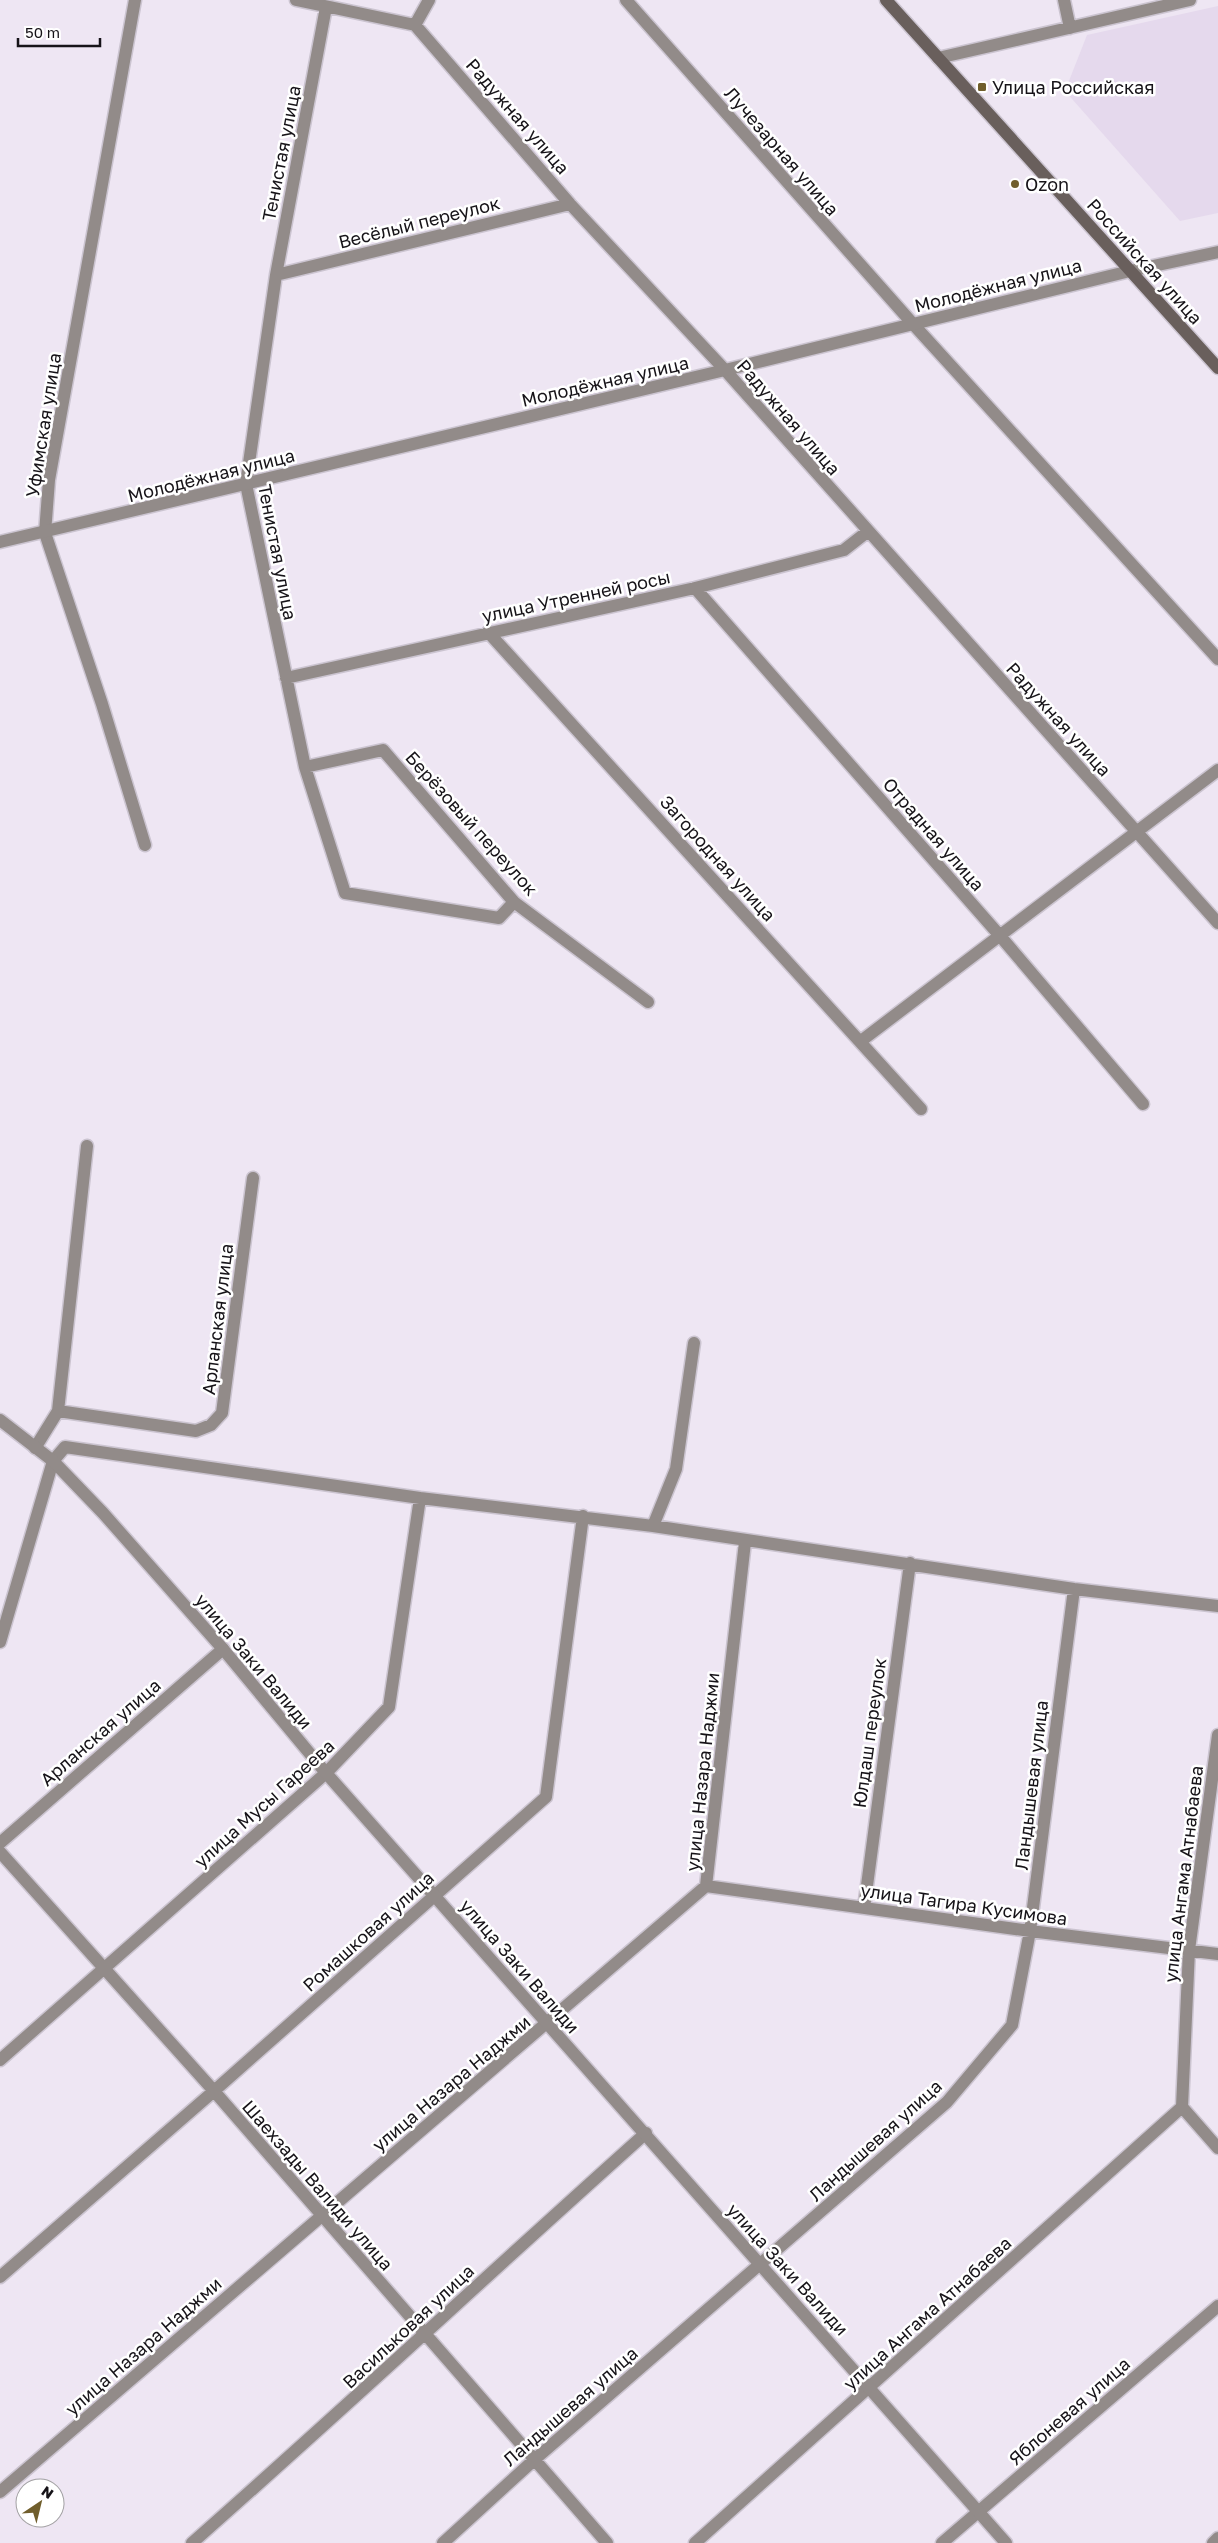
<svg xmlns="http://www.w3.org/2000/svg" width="1218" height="2543" viewBox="0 0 1218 2543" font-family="'Golos Text',sans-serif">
<rect width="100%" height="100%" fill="#eee6f3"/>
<path fill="#e5d9ed" d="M1218,6V213L1180,221L1065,91L1087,35Z"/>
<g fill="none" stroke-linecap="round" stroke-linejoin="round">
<g stroke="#cbc4d0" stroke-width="15">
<path id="minor" d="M135,0L49,480L45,533L102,704L145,845
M296,0L415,25L570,204L725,370L1218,923
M626,0L913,324L1218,659
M1064,0L1070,28
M326,7L276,275L246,484L305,767L345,893L499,918L514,902
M415,25L429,0
M938,58L1190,0
M276,275L570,204
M695,588L1001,937L1143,1104
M488,632L921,1109
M286,678L695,588L844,550L867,532
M305,767L383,750L514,902L648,1002
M861,1041L1218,770
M58,1411L196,1431L211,1425L222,1413L253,1178
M35,1448L58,1411L87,1146
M653,1526L676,1469L694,1343
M0,1642L53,1461L65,1447L420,1498L653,1526L1074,1589L1218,1606
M1218,1735L1189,1950L1182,2107L1218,2148
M0,1843L223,1649
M0,1852L214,2091L607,2543
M706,1886L1030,1931L1218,1954
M864,1908L910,1563
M0,2060L326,1773L389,1707L420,1498
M0,2277L214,2091L546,1797L583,1516
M0,2492L706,1886L745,1542
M192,2543C345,2408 494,2269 646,2133
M443,2543L534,2460L947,2102L1012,2025L1030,1931L1074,1589
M695,2543L1182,2107
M942,2543L1218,2306
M1213,2543L1218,2538"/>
</g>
<g stroke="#cbc4d0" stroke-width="15">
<path id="tertiary" d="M0,542L725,370L1130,271L1218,252
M0,1420L53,1461L103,1513L223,1649L326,1773L1006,2543"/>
</g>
<g stroke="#cbc4d0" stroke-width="15">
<path id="secondary" d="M886,0L1218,368"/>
</g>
<use href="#minor" stroke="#928b89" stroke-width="12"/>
<use href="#tertiary" stroke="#928b89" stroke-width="12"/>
<use href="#secondary" stroke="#695f5c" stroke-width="12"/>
</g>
<g fill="#705e2c" stroke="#fff" stroke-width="2">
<rect x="977" y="82" width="10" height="10" rx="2.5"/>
<circle cx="1015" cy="184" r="5"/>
</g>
<g text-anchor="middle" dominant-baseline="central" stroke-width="5" stroke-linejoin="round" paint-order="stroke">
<g font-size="18" fill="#161318" stroke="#fff" text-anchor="start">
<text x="992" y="87">Улица Российская</text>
<text x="1025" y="184">Ozon</text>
</g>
<g font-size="18" fill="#161318" stroke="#fff">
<text transform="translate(518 116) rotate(49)">Радужная улица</text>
<text transform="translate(782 151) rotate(49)">Лучезарная улица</text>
<text transform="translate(281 153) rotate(-79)">Тенистая улица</text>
<text transform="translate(419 222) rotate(-14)">Весёлый переулок</text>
<text transform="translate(1145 261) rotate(48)">Российская улица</text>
<text transform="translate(998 285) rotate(-14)">Молодёжная улица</text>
<text transform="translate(605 381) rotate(-13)">Молодёжная улица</text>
<text transform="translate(789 417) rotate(49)">Радужная улица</text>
<text transform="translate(43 425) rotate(-81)">Уфимская улица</text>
<text transform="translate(211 475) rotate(-14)">Молодёжная улица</text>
<text transform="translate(278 552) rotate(79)">Тенистая улица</text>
<text transform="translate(576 596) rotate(-12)">улица Утренней росы</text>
<text transform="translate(1059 719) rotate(48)">Радужная улица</text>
<text transform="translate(472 823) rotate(48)">Берёзовый переулок</text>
<text transform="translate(934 834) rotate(49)">Отрадная улица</text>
<text transform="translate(718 858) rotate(48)">Загородная улица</text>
<text transform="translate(217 1319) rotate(-83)">Арланская улица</text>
<text transform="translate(254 1661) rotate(50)">улица Заки Валиди</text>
<text transform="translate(100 1732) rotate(-41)">Арланская улица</text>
<text transform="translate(869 1733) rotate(-82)">Юлдаш переулок</text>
<text transform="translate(702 1772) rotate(-84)">улица Назара Наджми</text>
<text transform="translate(1031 1785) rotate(-83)">Ландышевая улица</text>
<text transform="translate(264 1803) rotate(-42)">улица Мусы Гареева</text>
<text transform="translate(1183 1874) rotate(-83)">улица Ангама Атнабаева</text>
<text transform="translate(964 1904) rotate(8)">улица Тагира Кусимова</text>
<text transform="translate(368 1931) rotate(-42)">Ромашковая улица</text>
<text transform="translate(520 1966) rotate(49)">улица Заки Валиди</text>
<text transform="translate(451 2083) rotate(-40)">улица Назара Наджми</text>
<text transform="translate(875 2140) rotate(-42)">Ландышевая улица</text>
<text transform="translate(318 2185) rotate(49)">Шаехзады Валиди улица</text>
<text transform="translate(788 2269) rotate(48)">улица Заки Валиди</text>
<text transform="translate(927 2313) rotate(-42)">улица Ангама Атнабаева</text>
<text transform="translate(408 2326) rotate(-43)">Васильковая улица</text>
<text transform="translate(143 2346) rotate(-41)">улица Назара Наджми</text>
<text transform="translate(570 2406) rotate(-41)">Ландышевая улица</text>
<text transform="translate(1069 2411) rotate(-41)">Яблоневая улица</text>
</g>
</g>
<g transform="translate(40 2503) rotate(35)"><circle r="24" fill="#ffffff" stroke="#a2a1a3"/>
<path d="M0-4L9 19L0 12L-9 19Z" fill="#705e2c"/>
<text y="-8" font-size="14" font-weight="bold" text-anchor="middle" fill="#161318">N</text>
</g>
<path d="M18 38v8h82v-8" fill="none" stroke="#161318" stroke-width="2.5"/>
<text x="25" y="38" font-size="15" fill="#161318" stroke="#ffffff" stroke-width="4" paint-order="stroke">50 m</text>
</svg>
